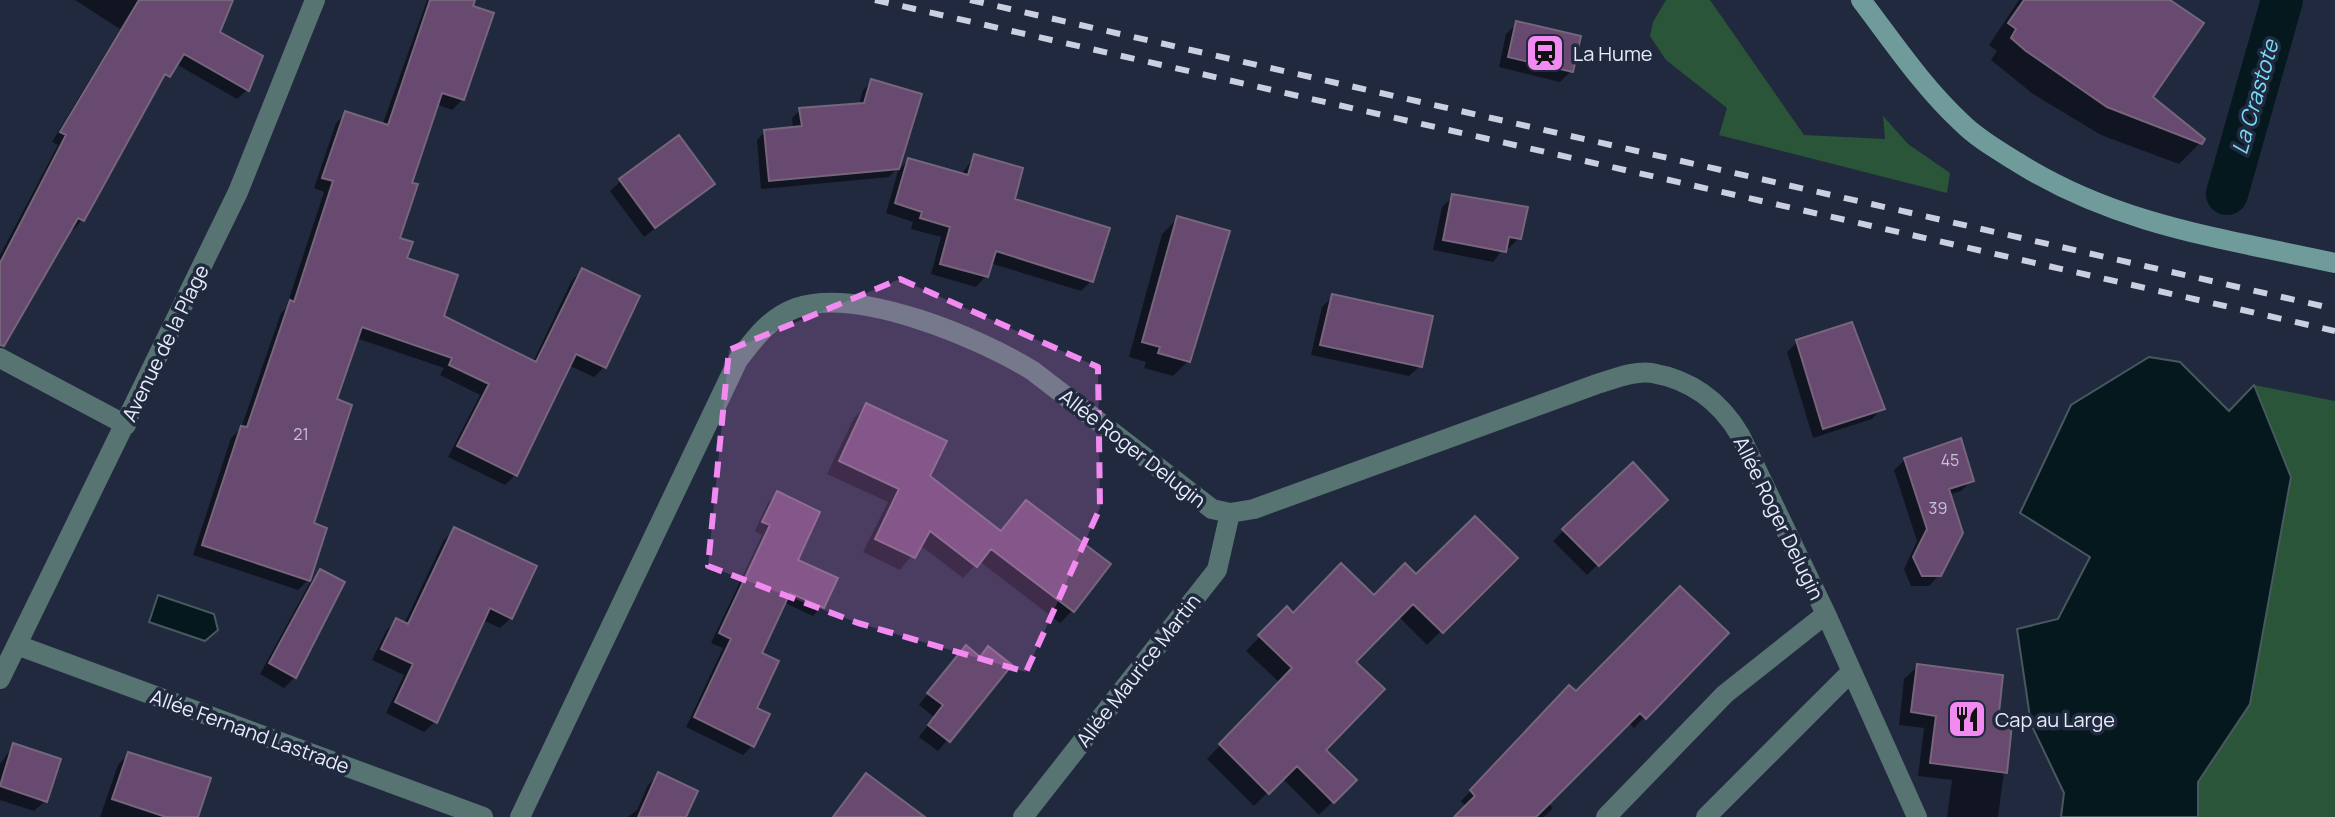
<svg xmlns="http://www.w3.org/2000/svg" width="2335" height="817" viewBox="0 0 2335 817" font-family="Manrope,sans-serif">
<rect width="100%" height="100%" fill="#21293e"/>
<path fill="#2a5538" d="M1666,0H1710L1804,135L1885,139L1883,116L1908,144L1950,173L1947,193L1719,135L1727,108L1666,60L1650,36L1653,22Z
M2254,385L2335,401V817H2198V782L2250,703L2290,477Z"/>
<path fill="#04181d" stroke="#48585f" stroke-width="2" d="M2149,357L2180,362L2229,411L2254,385L2291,477L2250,704L2198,782V817H2061L2064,793L2031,724L2017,629L2058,619L2090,557L2020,513L2071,405Z
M158,595L214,614L218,630L205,641L149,622Z"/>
<path fill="#0007" d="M75,0H231L217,33L260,57L247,90L237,99L176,64L157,85L82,220L73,230L70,228L0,332V255L58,145L52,142L120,29Z
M427,0H473L463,99L452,110L436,104L410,184L398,239L405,259L441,318L533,362L572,280L583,270L638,297L604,367L594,377L568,365L515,475L505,485L448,457L480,395L440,375L444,368L356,338L335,400L312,525L308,580L298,590L193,555L231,438L241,428L281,313L286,308L324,192L314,188L336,123L346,113L382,126Z
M2019,0H2167L2150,98L2200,143L2179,164L2101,135L2033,94L1991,60L1997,51L1989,45Z
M1517,23L1571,71L1560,82L1499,67L1506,34Z
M872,81L897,168L889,177L761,189L757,140L765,131L793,129L792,118L800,110L859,105L863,90Z
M974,157L1091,281L1081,291L990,263L986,276L976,287L931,274L941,237L911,229L913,222L886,213L898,171L908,160L961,175Z
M621,181L713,184L644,237L610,191Z
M1453,197L1519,238L1509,248H1504L1493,262L1433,250L1442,207Z
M1177,219L1188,361L1173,376L1144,368L1146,362L1129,357L1162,234Z
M1333,296L1420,366L1409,376L1311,355L1322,307Z
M1797,342L1861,345L1882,408L1872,419L1813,438L1787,352Z
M867,405L927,477L1000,533L1026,502L1073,610L1060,623L979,561L963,578L920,545L900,570L863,552L888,502L827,474L854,418Z
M1905,460L1972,480L1961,491L1948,495L1939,575L1929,586H1911L1904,569L1917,541L1894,470Z
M1632,465L1665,500L1587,575L1553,541Z
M777,493L795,561L822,606L813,616L783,602L759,654L752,746L743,755L686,727L723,648L711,643L762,535L755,531L768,503Z
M455,529L511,618L500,628L483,620L435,722L424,732L386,713L404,675L372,660L386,631L397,620L404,624L444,540Z
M1515,558L1427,645L1398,616L1354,662L1323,750L1354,780L1319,815L1282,778L1254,806L1207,759L1280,683L1246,651L1287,609L1293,615L1373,598L1416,577Z
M321,572L295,677L284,688L260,674L310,582Z
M1726,633L1634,728L1628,722L1547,802L1553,808L1544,817H1457L1466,807L1461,801L1559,698Z
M956,658L1010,666L938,751L919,737L934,717L919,705Z
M1918,666L1995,724L2010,726L1998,817H1947L1952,780L1918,776L1924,728L1899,725L1904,679Z
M13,746L45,801L34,811L0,800V764Z
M128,754L196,817H100L118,765Z
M659,775L684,817H628L637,810L648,785Z"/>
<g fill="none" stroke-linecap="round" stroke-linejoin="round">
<path stroke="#04181d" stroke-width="42" d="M2227,194L2282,0"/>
</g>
<path fill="#684970" stroke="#76657b" stroke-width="2" d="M139,0H233L220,32L263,56L249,91L184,54L170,77L165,74L84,221L78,218L4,346L0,345V263L66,135L60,132Z
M430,0H475L473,6L494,13L464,100L442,93L412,183L418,184L400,238L413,242L407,258L458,275L444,316L536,362L582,268L640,296L606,368L576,354L517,476L457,446L489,384L449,365L452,358L362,327L337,399L352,405L314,523L327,528L310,581L202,545L241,426L247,427L290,300L294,302L333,181L322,178L345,111L388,125Z
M2024,0H2170L2204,23L2153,97L2205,139L2202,144L2107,107L2026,51L2011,38L2016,29L2008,23Z
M1516,21L1581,36L1573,72L1508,57Z
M871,79L922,94L899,169L769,181L764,130L802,126L799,108L864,103Z
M679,135L715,184L655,228L619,179Z
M974,154L1023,168L1015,199L1110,228L1093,282L996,251L988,277L940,264L950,227L920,218L922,212L895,203L908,158L968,175Z
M1452,194L1528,207L1521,239L1509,237L1506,252L1443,240Z
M1177,216L1230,231L1190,362L1158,353L1160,347L1142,342Z
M1332,294L1433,316L1422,367L1320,345Z
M1852,322L1885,409L1823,429L1796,340Z
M866,403L947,441L930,476L1001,531L1026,500L1111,564L1074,612L991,549L977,567L930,531L915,558L875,539L899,489L839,461Z
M1961,438L1974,481L1949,489L1963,533L1941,576H1922L1913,557L1927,529L1904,458Z
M1633,462L1668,500L1599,566L1562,529Z
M777,491L820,512L798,560L838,578L824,608L790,593L762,653L779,661L757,708L770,714L754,747L694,717L731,639L719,633L770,525L762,522Z
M1475,516L1518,558L1443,633L1413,604L1356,662L1385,689L1326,750L1357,780L1334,803L1297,766L1269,794L1219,744L1292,668L1258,635L1287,606L1293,613L1341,563L1374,595L1405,563L1416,574Z
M454,527L537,566L512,619L490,608L437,723L395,702L413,664L381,649L396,618L408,624Z
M320,569L345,582L296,678L269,663Z
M1680,586L1729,633L1646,719L1640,713L1536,817H1454L1475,796L1470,790L1569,685L1576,691Z
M966,645L980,657L988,646L1012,665L950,742L928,725L943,705L927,693Z
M1917,664L2003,675L1998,722L2012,724L2007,773L1930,763L1936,716L1911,712Z
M13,743L61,759L47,802L0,786Z
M128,752L211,778L198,817H166L112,799Z
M658,772L698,791L686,817H638Z
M866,773L925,817H833Z"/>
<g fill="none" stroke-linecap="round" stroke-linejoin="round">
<path stroke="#577372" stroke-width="20" d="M0,358L126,425
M17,645L483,817
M0,679L238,192L315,0
M520,817L738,360C755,338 769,318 796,308C857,286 980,338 1033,371L1212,509L1230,513L1254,509L1597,384C1614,379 1635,370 1652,373C1692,380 1720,401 1740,435L1826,614L1917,817
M1023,817L1217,570L1230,513
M1606,817L1725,694L1826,614
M1706,817L1851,672"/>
<path stroke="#6f9c9b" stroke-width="20" d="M1861,0C1893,42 1923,87 1962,123C1978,139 1998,150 2017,162C2117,225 2221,238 2335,263"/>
<path stroke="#cad0df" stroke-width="6" stroke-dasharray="14 14" stroke-linecap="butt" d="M875,0L2335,331
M970,0L2335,309"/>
</g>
<path fill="#f38af2" fill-opacity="0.2" stroke="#f38af2" stroke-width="6" stroke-dasharray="16 10" stroke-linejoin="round" d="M900,279L1098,367L1100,508L1026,672L858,623L708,566L729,350Z"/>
<defs>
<g id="station-square" transform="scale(2)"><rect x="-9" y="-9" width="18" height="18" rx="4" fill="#f38af2" stroke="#21293e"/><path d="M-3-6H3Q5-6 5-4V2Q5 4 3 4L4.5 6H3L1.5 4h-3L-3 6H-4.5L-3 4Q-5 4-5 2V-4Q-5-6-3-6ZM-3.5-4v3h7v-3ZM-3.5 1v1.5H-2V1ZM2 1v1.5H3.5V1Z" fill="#111"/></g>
<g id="restaurant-square" transform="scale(2)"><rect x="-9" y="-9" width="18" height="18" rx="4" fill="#f38af2" stroke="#21293e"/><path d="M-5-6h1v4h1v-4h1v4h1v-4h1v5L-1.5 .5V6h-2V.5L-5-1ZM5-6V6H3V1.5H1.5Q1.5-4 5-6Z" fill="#111"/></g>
</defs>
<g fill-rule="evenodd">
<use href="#station-square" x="1545" y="53"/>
<use href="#restaurant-square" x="1967" y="719"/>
</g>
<g text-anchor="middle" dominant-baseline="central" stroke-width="7" stroke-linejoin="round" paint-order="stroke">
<g font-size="16" fill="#c6c3d8">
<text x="301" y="434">21</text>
<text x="1950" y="460">45</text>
<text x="1938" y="508">39</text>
</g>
<g font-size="20" fill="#e6ecfa" stroke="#21293e" text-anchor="start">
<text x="1573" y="53">La Hume</text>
<text x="1995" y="719">Cap au Large</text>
</g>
<g font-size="20" fill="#e6ecfa" stroke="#21293e">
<text transform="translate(165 343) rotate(-64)">Avenue de la Plage</text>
<text transform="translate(1133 448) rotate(38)">Allée Roger Delugin</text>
<text transform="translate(1779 518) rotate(64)">Allée Roger Delugin</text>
<text transform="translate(1138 670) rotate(-52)">Allée Maurice Martin</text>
<text transform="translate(250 731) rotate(20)">Allée Fernand Lastrade</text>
</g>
<g font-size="22" font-style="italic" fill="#78dcf8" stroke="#21293e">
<text transform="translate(2255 97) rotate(-74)">La Crastote</text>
</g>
</g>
</svg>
